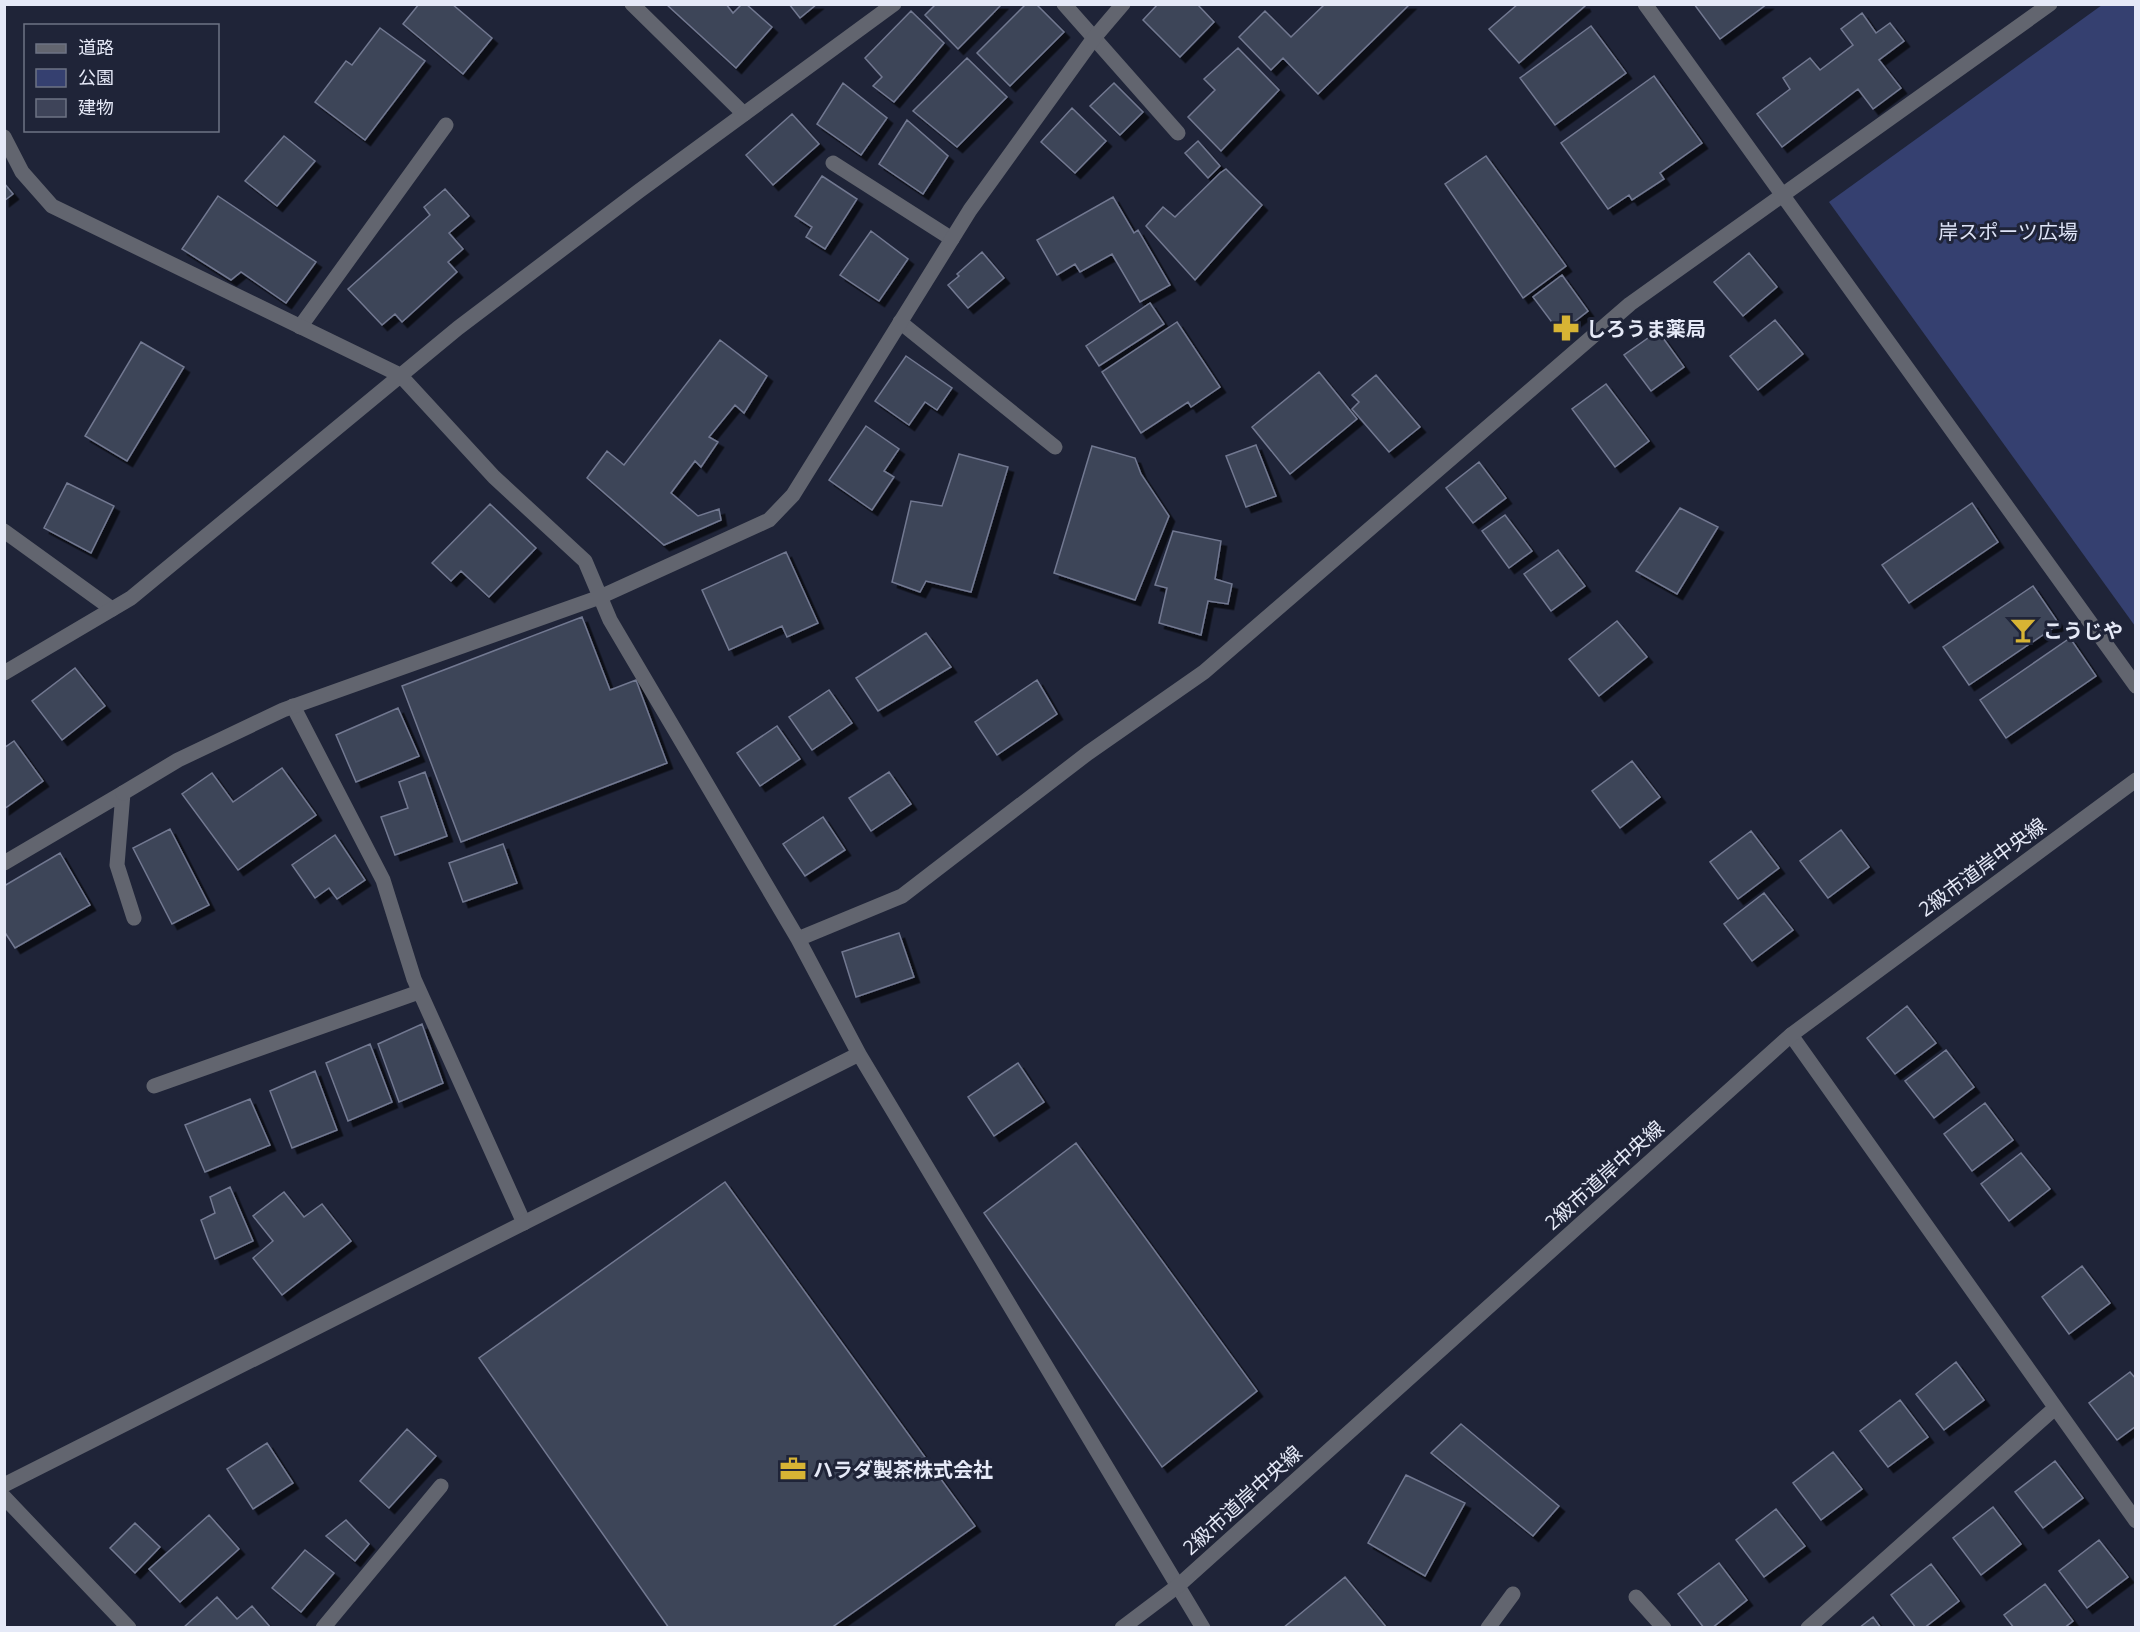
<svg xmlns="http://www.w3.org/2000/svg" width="2140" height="1632" viewBox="0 0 2140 1632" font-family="'Open Sans','Noto Sans JP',sans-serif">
<defs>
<filter id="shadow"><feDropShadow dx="5.5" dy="5.5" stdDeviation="0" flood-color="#0009"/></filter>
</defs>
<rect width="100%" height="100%" fill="#1f2438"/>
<path fill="#354070" d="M2102,5H2135V626L1829,202Z"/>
<path fill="#3e4459" stroke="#727991" stroke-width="1.5" filter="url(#shadow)" d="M419,4H452L492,38L463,74L403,24Z
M666,4H726L733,13L742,4H746L772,27L736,68Z
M789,4H817L800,18Z
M936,4H1002L958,49L925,15Z
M1026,4H1036L1064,32L1010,86L977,53Z
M1158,4H1197L1214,22L1180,57L1143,20Z
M1325,4H1410L1318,94L1283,58L1271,70L1239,37L1265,11L1291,37Z
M1518,4H1584L1585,6L1519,63L1489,29Z
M1694,4H1767L1720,39Z
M911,11L944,43L894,102L873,86L882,77L865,58Z
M1862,13L1876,33L1890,23L1904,41L1879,60L1901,88L1873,109L1858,89L1782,147L1757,114L1790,89L1783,78L1810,58L1820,70L1853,45L1841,29Z
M1591,26L1626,73L1555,125L1520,78Z
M380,28L425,61L365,140L315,102L346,61L352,65Z
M1238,48L1279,90L1221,151L1188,117L1215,90L1204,79Z
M967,58L1007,97L957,147L913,111Z
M1654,76L1702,143L1660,173L1664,179L1632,200L1629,195L1608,209L1561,143Z
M843,83L887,118L861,155L817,124Z
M1114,83L1143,112L1120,135L1090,106Z
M1072,108L1106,141L1075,173L1041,142Z
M792,114L819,144L773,185L746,155Z
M907,120L948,156L923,194L879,164Z
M284,136L315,161L277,206L245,181Z
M1198,141L1220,166L1208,178L1185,153Z
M1486,156L1566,266L1523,298L1445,184Z
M1226,169L1262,205L1195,280L1146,226L1163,207L1175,217L1220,173Z
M822,176L857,199L825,249L806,237L812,227L795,216Z
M4,183L13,194L4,201Z
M445,189L469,216L449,233L463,249L448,262L457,272L402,322L395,314L382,325L348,289L430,215L424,207Z
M218,196L316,262L286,303L241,272L231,280L182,249Z
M1113,197L1134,233L1138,230L1170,285L1140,302L1112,254L1080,272L1075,264L1057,275L1037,240Z
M871,231L908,259L879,301L840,275Z
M982,252L1004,278L968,308L948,285L959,276L957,274Z
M1749,253L1777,287L1743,316L1714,282Z
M1562,275L1588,311L1560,333L1533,297Z
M1150,303L1164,324L1099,366L1086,346Z
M1775,320L1803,354L1758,390L1730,356Z
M1177,322L1220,387L1191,407L1188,402L1141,433L1102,372Z
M1658,331L1684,367L1651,391L1624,355Z
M720,340L767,376L744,413L735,405L709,437L718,442L701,467L695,461L671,493L698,516L719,509L721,520L664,545L587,478L607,451L624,465Z
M141,342L184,367L127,461L85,436Z
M906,356L952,388L937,410L925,402L909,425L875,401Z
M1319,372L1357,419L1290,474L1252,427Z
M1376,375L1420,427L1389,452L1352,409L1359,402L1352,395Z
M1606,384L1649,441L1615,467L1572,409Z
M866,426L899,449L884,471L894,477L872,510L829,480Z
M1256,445L1276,496L1246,507L1226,456Z
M1092,446L1135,458L1141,474L1169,516L1135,600L1054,573Z
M959,454L1008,467L971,592L926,581L920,592L892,582L911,501L942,506Z
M1479,462L1506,498L1473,523L1446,488Z
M67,483L114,506L91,553L44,528Z
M1972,503L1998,542L1909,603L1882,565Z
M490,504L536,548L489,597L461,571L451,581L432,563Z
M1680,508L1718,527L1677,594L1636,571Z
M1505,515L1532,551L1509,568L1482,531Z
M1173,531L1221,541L1215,579L1232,584L1228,604L1208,601L1201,635L1159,623L1167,588L1155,585Z
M1558,550L1585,586L1551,611L1524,574Z
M786,552L818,623L787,637L782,626L729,650L702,590Z
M2033,586L2059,624L1969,685L1943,647Z
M582,617L610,690L636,680L667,763L461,842L402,686Z
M1617,621L1647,657L1599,696L1569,659Z
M926,633L951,667L878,711L856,678Z
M2070,638L2096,676L2006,738L1980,700Z
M75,668L105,706L62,740L32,701Z
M1037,680L1057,714L997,755L975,722Z
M829,690L852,723L812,750L789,717Z
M398,708L419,756L356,782L336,735Z
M777,726L800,759L760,786L737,753Z
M14,741L43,781L4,809V748Z
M1632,761L1660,797L1620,828L1592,791Z
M282,768L316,815L238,870L182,794L212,773L233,802Z
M425,772L447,836L395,855L381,817L408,808L399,782Z
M889,772L911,804L871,831L849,798Z
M823,817L845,850L805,876L783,844Z
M170,829L209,905L172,924L133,848Z
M1841,830L1869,867L1828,898L1800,861Z
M1751,831L1779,868L1738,899L1710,862Z
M335,835L365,880L337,899L329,888L315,898L292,865Z
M503,844L517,883L463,902L449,863Z
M60,853L90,905L15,948L4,931V886Z
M1764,893L1793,930L1752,961L1724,924Z
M899,933L914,977L856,997L842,952Z
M1907,1006L1936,1043L1895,1074L1867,1038Z
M422,1024L443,1083L399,1102L378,1044Z
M370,1044L392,1102L348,1121L326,1063Z
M1946,1050L1974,1087L1934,1118L1905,1081Z
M1018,1063L1044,1102L994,1136L968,1097Z
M315,1071L337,1130L292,1148L270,1091Z
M250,1099L270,1145L205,1172L185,1125Z
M1985,1103L2013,1140L1972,1171L1944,1134Z
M1076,1143L1257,1391L1162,1467L984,1213Z
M2021,1153L2050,1189L2009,1221L1981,1184Z
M725,1182L975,1526L831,1628H669L479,1358Z
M230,1187L253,1241L215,1259L201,1220L215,1213L210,1197Z
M284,1192L304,1217L322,1204L351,1241L282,1295L253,1258L273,1241L253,1216Z
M2082,1266L2110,1303L2069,1334L2042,1297Z
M1956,1362L1984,1400L1944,1430L1916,1394Z
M2130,1372L2136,1379V1426L2117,1440L2089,1403Z
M1900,1400L1928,1437L1888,1467L1860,1431Z
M1461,1424L1559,1506L1533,1536L1431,1453Z
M407,1429L436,1456L389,1508L360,1481Z
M267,1443L293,1483L253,1509L227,1469Z
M1833,1452L1862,1489L1821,1520L1793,1483Z
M2055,1461L2083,1498L2043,1528L2015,1492Z
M1406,1475L1465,1503L1425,1576L1368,1543Z
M1993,1507L2021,1544L1981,1575L1953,1538Z
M1776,1509L1805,1546L1764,1577L1736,1540Z
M209,1515L239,1549L180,1602L149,1569Z
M346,1520L369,1544L355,1561L326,1536Z
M135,1523L160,1547L135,1573L110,1548Z
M2099,1540L2128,1577L2087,1608L2059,1571Z
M305,1550L334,1573L301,1612L272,1588Z
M1719,1563L1747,1600L1712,1628H1704L1678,1594Z
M1931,1564L1959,1601L1924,1628H1916L1891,1595Z
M1345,1577L1387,1628H1283Z
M2045,1584L2073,1621L2064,1628H2014L2004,1615Z
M217,1597L237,1619L252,1606L271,1628H183Z
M1873,1617L1881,1628H1859Z"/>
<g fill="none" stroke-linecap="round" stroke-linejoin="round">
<path stroke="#62656f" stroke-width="15" d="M632,4L744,114
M1064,4L1178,133
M833,163L952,239
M900,322L1055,447
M300,327L446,125
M4,531L112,609
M293,706L383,880L414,979L524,1223
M123,793L117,865L134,918
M4,863L123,793
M154,1086L419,992
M1488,1628L1513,1594"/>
<path stroke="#62656f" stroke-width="15" d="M1645,4L2136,686
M4,137L22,172L52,206L400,375L494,477L585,561L610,620L798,939L859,1054L1203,1628
M4,673L131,598L458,328L639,191L894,4
M123,793L178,760L283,710L600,597L769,520L793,495L970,210L1094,38L1123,4
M798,939L902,896L1088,753L1204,672L1630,304L2050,4
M1791,1035L2136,1521
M4,1485L859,1054
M4,1497L129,1628
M1636,1597L1664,1628
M323,1628L441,1486
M1808,1628L2055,1408"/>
<path stroke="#62656f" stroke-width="15" d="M1122,1628L1179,1585L1791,1035L2136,780"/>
</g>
<defs>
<g id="pharmacy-bare" transform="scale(2.07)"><path d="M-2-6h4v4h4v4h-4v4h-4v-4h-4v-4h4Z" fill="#d7b434" stroke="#1f2438" stroke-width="2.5" paint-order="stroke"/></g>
<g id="bar-bare" transform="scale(2.07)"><path d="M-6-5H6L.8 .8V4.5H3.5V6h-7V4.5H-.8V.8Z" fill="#d7b434" stroke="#1f2438" stroke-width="2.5" paint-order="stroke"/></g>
<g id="office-bare" transform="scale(2.07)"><path d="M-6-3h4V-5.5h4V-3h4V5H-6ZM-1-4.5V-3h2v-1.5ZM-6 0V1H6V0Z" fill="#d7b434" stroke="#1f2438" stroke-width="2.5" paint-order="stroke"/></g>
</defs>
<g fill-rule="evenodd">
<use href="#pharmacy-bare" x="1566" y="328"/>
<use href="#bar-bare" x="2023" y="630"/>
<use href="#office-bare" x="793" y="1469"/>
</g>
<g text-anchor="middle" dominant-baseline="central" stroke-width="6" stroke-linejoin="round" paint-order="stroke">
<g font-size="20" fill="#dee4f7" stroke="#1f2438">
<text x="2008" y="231">岸スポーツ広場</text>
</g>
<g font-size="20" font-weight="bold" fill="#e5e9f7" stroke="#1f2438" text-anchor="start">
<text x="1586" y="328">しろうま薬局</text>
<text x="2043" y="630">こうじや</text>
<text x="813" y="1469">ハラダ製茶株式会社</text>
</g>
<g font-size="20" fill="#e5e9f7" stroke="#1f2438">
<text transform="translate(1982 867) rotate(-36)">2級市道岸中央線</text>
<text transform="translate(1604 1175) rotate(-42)">2級市道岸中央線</text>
<text transform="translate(1242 1500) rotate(-42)">2級市道岸中央線</text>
</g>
</g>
<rect width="2140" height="1632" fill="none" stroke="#e5e9f7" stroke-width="12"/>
<rect x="24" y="24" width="195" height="108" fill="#1f2438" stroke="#6e7384" stroke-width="1.5"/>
<rect x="36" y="44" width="30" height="9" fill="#62656f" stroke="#6e7384" stroke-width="1.5"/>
<text x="78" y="54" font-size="18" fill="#e5e9f7">道路</text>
<rect x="36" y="69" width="30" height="18" fill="#354070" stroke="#6e7384" stroke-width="1.5"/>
<text x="78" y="84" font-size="18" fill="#e5e9f7">公園</text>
<rect x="36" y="99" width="30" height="18" fill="#3e4459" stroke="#6e7384" stroke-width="1.5"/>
<text x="78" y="114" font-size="18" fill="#e5e9f7">建物</text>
</svg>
